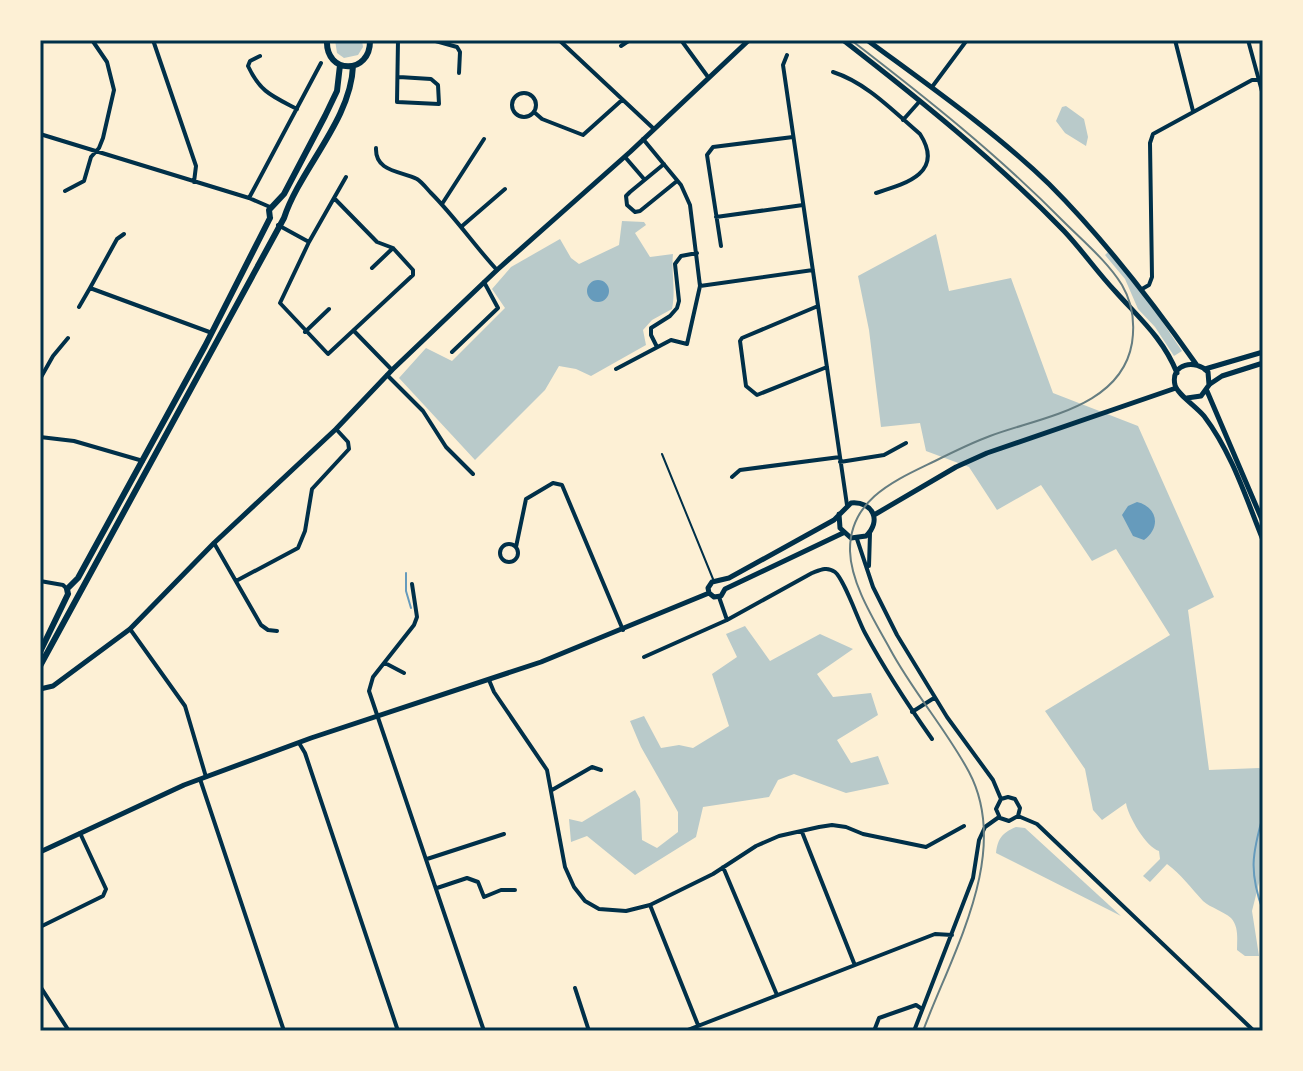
<svg xmlns="http://www.w3.org/2000/svg" width="1303" height="1071" viewBox="0 0 1303 1071" font-family="'Asap Condensed',sans-serif">
<rect width="100%" height="100%" fill="#fdf0d5"/>
<path fill="#b9caca" d="M335,40H362L363,47L358,55L344,58L337,53Z
M1066,106L1084,119L1088,137L1086,146L1065,133L1056,121L1062,107Z
M622,221L644,222L646,225L635,233L650,257L673,254C671,273 676,290 672,309L652,320L643,330L646,345L591,376L576,369L559,366L545,390L475,460L399,378L426,348L452,361L505,308L492,289L511,267L560,239L571,258L579,264L619,245Z
M936,234L949,291L1011,278L1053,393L1138,426L1214,597L1188,610L1209,770L1259,768L1263,771V867L1252,911L1259,956H1245L1237,950C1237,939 1239,927 1231,918C1223,911 1211,908 1203,901C1191,888 1181,874 1167,864L1150,882L1143,876L1160,859L1159,851C1146,847 1128,816 1126,803L1102,820L1093,810L1085,769L1045,711L1170,635L1116,549L1092,561L1041,485L997,510L969,467L926,451L920,423L881,427L869,330L858,276Z
M1108,252L1147,299L1182,351L1174,356L1155,327L1138,309L1125,279L1105,255Z
M745,626L770,661L820,634L853,649L817,674L833,697L871,693L878,715L837,740L851,763L878,756L889,784L846,793L794,774L778,780L769,797L703,807L696,837L635,875L587,836L571,842L569,819L582,822L635,790L640,799L642,840L657,848L678,832V812L641,747L630,721L644,716L661,748L679,745L693,748L729,726L712,674L737,657L726,634Z
M1016,827L1025,828L1121,916L996,853C998,838 1002,833 1016,827Z"/>
<path fill="#669bbc" d="M587 291a11 11 0 1 1 22 0a11 11 0 1 1-22 0Z
M1137,502C1158,507 1161,528 1144,540L1133,536L1122,515L1128,506Z"/>
<g fill="none" stroke-linecap="round" stroke-linejoin="round">
<path stroke="#669bbc" stroke-width="2" d="M406,573V591L411,608
M1263,816C1252,854 1249,872 1263,911"/>
<path stroke="#003049" stroke-width="2" d="M662,454L713,579"/>
<path stroke="#003049" stroke-width="4" d="M153,40L196,166L194,182
M398,40L397,102L439,104L438,85L431,79L399,77
M432,40L457,47L460,52L459,73
M559,40L654,129
M681,40L708,77
M1175,40L1193,111
M1248,40L1263,95
M621,46L630,40
M787,55L783,65L847,505
M260,56L250,61L248,66C260,92 272,96 297,109
M833,72C867,83 893,111 920,134C945,173 905,184 876,193
M932,87L967,40
M512 105a12 12 0 1 1 24 0a12 12 0 1 1-24 0Z
M534,112L542,119L583,135L622,100
M903,120L919,102
M40,134L249,198L270,207
M376,148C375,172 401,171 417,179C422,182 427,189 431,193C455,217 474,245 497,270
M625,157L644,179
M664,164L630,192L626,196L627,205L635,212L640,211L677,181
M65,191L84,181L91,157L99,148L103,138L114,90L107,62L92,40
M249,198L321,63
M334,198L346,177
M442,204L484,139
M716,217L803,205
M278,225L309,242L334,198L377,242L393,248L413,270V275L328,354L280,303L309,242
M461,227L505,189
M124,234L117,239L90,288L212,333
M721,246L707,155L713,147L793,137
M372,268L393,248
M700,286L813,270
M1142,289L1149,285L1152,277L1150,143L1153,134L1252,80H1259
M818,306L742,338L740,341L746,386L757,395L827,367
M79,307L90,288
M354,331L392,370
M305,332L329,309
M657,347L651,335V328L670,316L677,308L679,301L675,264L681,256L697,253
M452,352L498,308L484,282
M616,369L671,340L687,344L700,286L690,205L681,185L643,139
M387,375L423,411L446,447L473,474
M40,379L53,356L68,338
M40,437L74,441L143,461
M840,462L884,455L906,443
M732,477L740,470L840,457
M857,539L873,587L897,635L947,717L993,780L1001,799
M214,543L261,625L268,630L277,631
M500 553a9 9 0 1 1 18 0a9 9 0 1 1-18 0Z
M516,547L526,499L553,483L562,485L623,630
M869,566L870,533
M40,581L63,585L67,589
M236,581L298,548L305,531L312,489L349,449L348,442L336,429
M412,584L417,617L414,625L373,677L369,691L484,1031
M719,597L727,620
M130,629L185,706L206,777
M644,657L727,620L812,573C820,570 827,566 835,572C844,579 858,620 865,633C885,670 908,705 932,739
M385,663L404,673
M489,680L494,692L547,770L565,867L574,887L585,901L599,909L626,911L650,905L713,874L756,846L779,836L819,827L832,825L846,827L863,834L926,847L964,826
M912,712L934,698
M299,743L305,753L398,1031
M200,779L284,1031
M552,790L592,767L601,770
M1001,799L996,809L1000,818L1009,821L1018,816
M1001,799L1008,797L1015,799L1020,808L1018,816
M1018,816L1037,824L1254,1031
M802,832L854,963
M427,859L504,834
M723,867L777,995
M437,888L467,878L478,882L484,897L501,890H515
M650,905L698,1025
M40,927L103,896L106,889L80,833
M40,986L69,1031
M575,988L589,1031
M134,1031H160
M685,1031L935,934L952,935
M874,1031L879,1018L916,1005L922,1009
M914,1031L973,878L979,840L985,827L999,817"/>
<path stroke="#003049" stroke-width="5" d="M1205,369L1263,352
M1210,384L1222,376L1263,363
M874,515L956,467L987,453L1176,388
M709,593L708,588L712,582L729,578L834,520L851,503C873,501 882,521 866,536L851,538L840,528L839,514
M709,593L714,597L721,596L725,589L843,533
M40,689L53,686L130,629L214,543L336,429L392,370L497,270L630,152L749,40
M40,852L184,785L311,738L541,662L709,593"/>
<path stroke="#003049" stroke-width="5" d="M843,40C919,99 996,161 1064,231C1082,250 1097,272 1115,291C1139,318 1163,338 1177,373
M867,40C928,85 994,131 1049,184C1104,239 1151,300 1196,364
M1207,391L1263,522
M1187,398L1201,396L1209,385L1208,372C1196,359 1170,363 1175,385C1177,394 1197,407 1204,416C1232,453 1246,498 1263,540"/>
<path stroke="#003049" stroke-width="6" d="M327,40C325,75 371,75 370,40
M270,218L269,210L284,194L325,116L337,91L340,65
M68,594L67,589L78,578L205,346L270,218
M40,652L68,594
M40,666L284,218C300,169 351,120 353,66"/>
<path stroke="#657d81" stroke-width="2" d="M851,40C925,97 997,154 1063,221C1083,241 1107,261 1122,285C1132,302 1135,323 1132,343C1121,408 1040,417 990,436C971,443 953,452 935,461C896,480 849,499 850,551C851,584 874,620 890,649C913,692 946,729 969,772C1012,853 952,953 923,1031"/>
</g>
<rect width="1303" height="1071" fill="none" stroke="#fdf0d5" stroke-width="84"/>
<rect x="42" y="42" width="1219" height="987" fill="none" stroke="#003049" stroke-width="3"/>
</svg>
